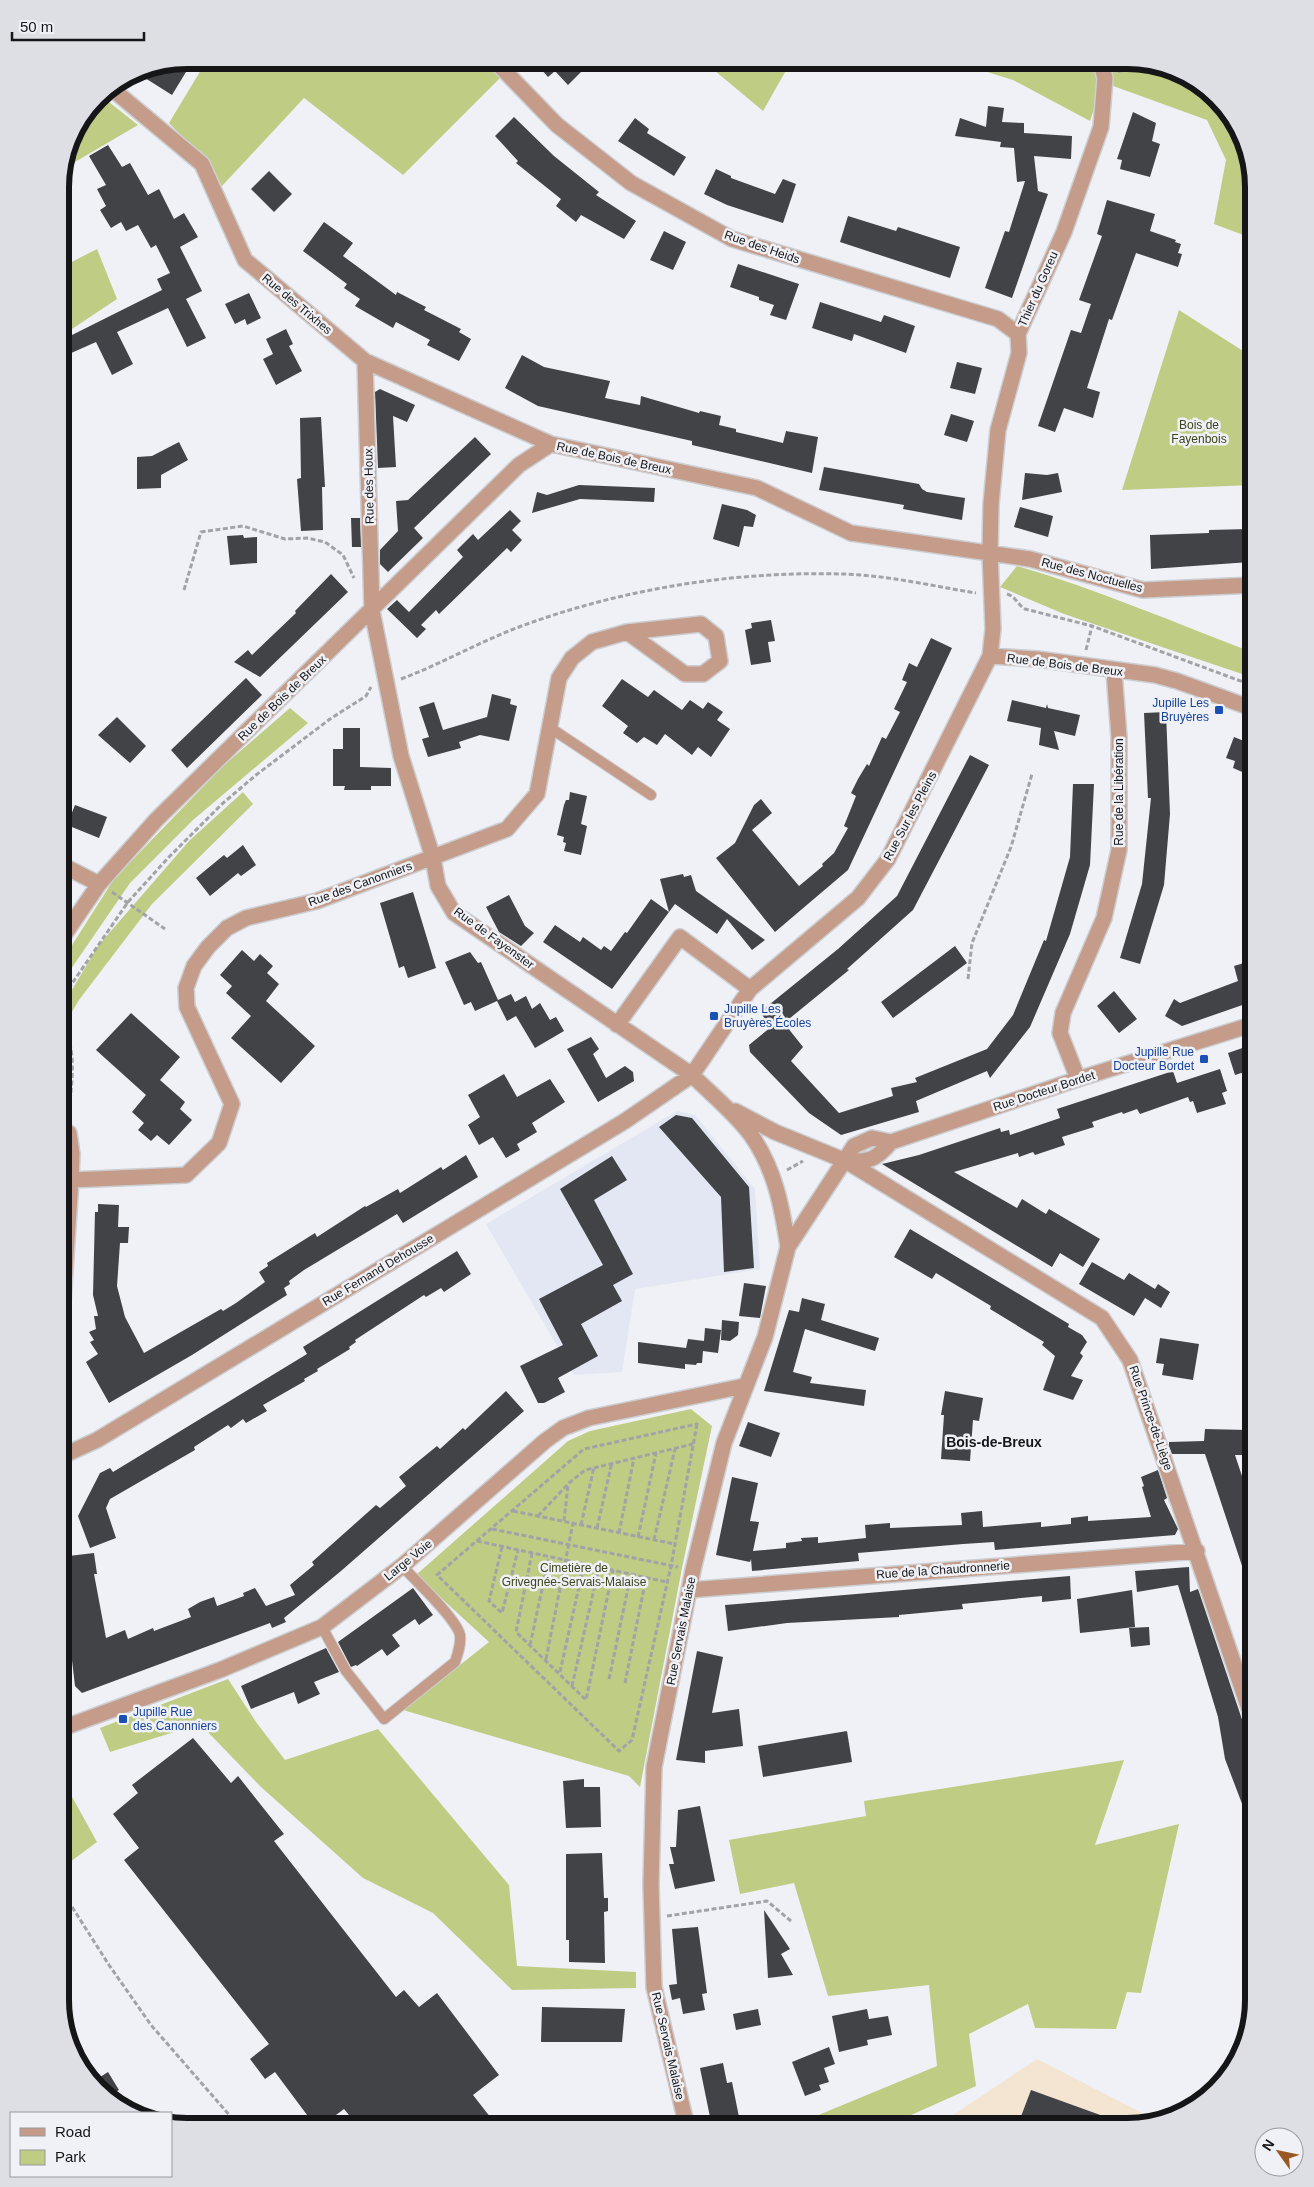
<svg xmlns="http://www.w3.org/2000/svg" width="1314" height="2187" viewBox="0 0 1314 2187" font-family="Helvetica,sans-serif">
<rect width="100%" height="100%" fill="#eff1f6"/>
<path fill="#f3e5d2" d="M1037,2059L1156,2120L1128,2127H935Z"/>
<path fill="#e3e7f3" d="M677,1111L695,1115L755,1189L760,1269L635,1289L622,1372L574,1375L486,1224Z"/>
<path fill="#bfcc83" d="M207,60H481L500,78L403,175L304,98L222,186L204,159L169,123Z
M702,60H792L763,111Z
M949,60H1136L1198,81L1241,131L1254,186V239L1214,224L1226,160L1207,120L1105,83L1103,81L1090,121L1013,80Z
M100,95L138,125L63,169L70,138Z
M97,249L117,299L60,337V268Z
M1179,310L1254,358V485L1122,490Z
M1017,566C1097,589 1175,623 1254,653V678L1064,614L1000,587Z
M290,708L308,723L193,820L130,883L60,985V964L114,879L223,766Z
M243,792L253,804L152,904L79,1000L60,1032V1010L98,946L189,841Z
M691,1409L712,1426L682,1568L640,1787L629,1776L403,1710L489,1642L416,1575L568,1441L590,1431Z
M228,1679L256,1722L285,1760L378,1729L509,1885L517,1966L636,1972V1988L512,1990L433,1913L363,1878L261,1787L200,1724L110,1752L100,1728Z
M1124,1760L1095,1845L1179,1824L1141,1993L1127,1992L1116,2029L1035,2028L1028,2004L969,2034L976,2086L909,2116L913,2127H806L804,2121L937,2066L929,1985L828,1996L794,1883L740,1894L729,1840L866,1816L864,1801Z
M60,1775L97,1842L70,1862L68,1885L60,1870Z"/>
<path fill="#414347" d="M533,60H580L586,67L568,85L555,71L548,77Z
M180,61L189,67L172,95L145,78L152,67Z
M988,106L1004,108L1002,122L1024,123V133L1072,136L1071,159L1034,156L1038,191L1048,194L1012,298L985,288L1005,231L1009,232L1025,181L1017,182L1014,148L1000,147L1001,142L955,136L960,118L986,127Z
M1133,112L1156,123L1152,141L1160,144L1150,177L1120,169L1122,160L1117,159Z
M514,117L554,156L599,192L596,195L636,221L624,239L581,215L576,222L556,206L561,199L516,163L518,161L495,136Z
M635,118L649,129L647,133L686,157L674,176L618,141Z
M108,145L122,167L130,163L148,195L159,189L174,219L184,213L198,237L180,247L202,291L186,299L206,338L187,347L168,308L117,332L133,364L112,375L96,342L60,358V341L162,290L157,279L170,273L156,245L151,248L138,225L126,231L121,222L111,228L100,210L106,206L97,189L106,185L89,156Z
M716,169L731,176V178L775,194L783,179L796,184L783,223L727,205L704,194Z
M269,171L292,194L274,212L251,189Z
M1107,200L1155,214L1150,231L1176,240L1175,242L1181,244L1178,253L1182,254L1178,267L1136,253L1112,320L1109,319L1087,388L1100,392L1093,418L1064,408L1055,432L1038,426L1071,330L1081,333L1091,304L1079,300L1102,236L1097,234Z
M848,216L896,231L898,227L960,247L950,278L840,242Z
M324,222L353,243L343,256L396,295L397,292L426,307L424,310L461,329L459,332L471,339L459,361L427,345L430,340L396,322L393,328L355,306L360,299L344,288L347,284L303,251Z
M664,231L686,242L673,270L650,260Z
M738,264L799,284L786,320L770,315L774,305L759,300V297L730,287Z
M249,293L261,318L247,325L245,319L235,324L225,304Z
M820,302L881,322L884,315L915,326L906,353L854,334L852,341L812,328Z
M286,329L293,344L289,346L302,371L276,385L263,359L273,354L266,339Z
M522,355L544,367L610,381L605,398L640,405L641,396L699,413L700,411L721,416L719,425L736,429V432L783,443L786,431L818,437L812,473L692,445V441L538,406L505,388Z
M957,362L982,368L975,394L950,388Z
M380,389L415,405L407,422L393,416L396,467L378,468L375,392Z
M951,414L974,421L967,442L944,435Z
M321,417L325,487H322L323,530L301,531L297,479L301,478L300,418Z
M475,437L491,454L414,528L423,538L388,572L380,564V550L398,531L396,501L408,500Z
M179,442L188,460L161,475V488L137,489V457L152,456Z
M824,467L919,484L922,489L927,492L965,498L962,520L903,509L904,505L819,490Z
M1025,473L1047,475L1058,473L1062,492L1022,500Z
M579,485L655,488L654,502L580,499L532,513L537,492L547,495Z
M722,504L747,510L756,515L753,527L744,526L739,547L713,539Z
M1020,507L1053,516L1048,537L1014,527Z
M510,510L521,521L512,530L522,540L511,552L507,548L439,614L436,610L421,625L426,629L417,638L387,609L397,600L409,612L463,557L457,550L473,534L478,540Z
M351,518H360L361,547H352Z
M1249,529L1250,562L1151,569L1150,535L1209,533V530Z
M243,535L244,538L257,537V563L230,565L227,536Z
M331,574L348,592L260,677L234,662L248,650L252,655L296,613L295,611Z
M771,620L775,641L768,642L771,662L751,665L745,630L752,628L751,623Z
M931,638L952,648L848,870L775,932L716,858L735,843L754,805L761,799L772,813L752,830L799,886L823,866L822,864L834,853L848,828L844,826L856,796L851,793L858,779L867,764L869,766L882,737L886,739L900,712L894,709L907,682L902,680L909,663L917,667Z
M246,678L262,695L187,768L171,750Z
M622,679L648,697L654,690L682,710L690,700L703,709L708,702L723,712L717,720L730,729L711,757L698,747L692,755L665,734L657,745L644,737L637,743L623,733L628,726L602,706Z
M492,694L511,699L510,704L517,706L509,741L480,735L459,742L461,748L428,757L422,739L429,737L419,707L434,702L443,730L487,717Z
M1012,700L1046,708L1047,704L1048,708L1080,715L1075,736L1054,731L1059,750L1039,745L1041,728L1007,721Z
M1166,712L1170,814L1164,885L1140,964L1120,958L1142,884L1151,798H1148L1144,713Z
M117,717L146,746L130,763L98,735Z
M343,728H360V767L391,768V786H371V790H344L345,786H333V749H343Z
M1234,737L1254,745V768L1250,767L1247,774L1233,768L1235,761L1226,758Z
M970,755L989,765L913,910L847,969L849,970L784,1023L803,1047L791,1061L839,1113L893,1096L891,1088L917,1082L915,1078L987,1049L1013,1015L1044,940L1046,941L1070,857L1073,784H1094L1090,865L1070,934L1030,1027L990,1078L987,1071L916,1101L919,1112L841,1135L809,1113L750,1052L749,1045L771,1027L760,1012L838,949L897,896Z
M570,792L587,796L581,824L587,826L581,855L564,851L566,843L563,842L564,837L557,835L564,805L566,800H569Z
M75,805L107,817L99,838L67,825Z
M243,845L256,865L241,876L238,873L210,896L196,878L224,855L227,858Z
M683,874L684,877L691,875L696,891L765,940L752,950L727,919L717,934L675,904L669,912L660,879Z
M413,892L436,968L408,978L404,966L399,968L380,903Z
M509,895L525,926L534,933L521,946L499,932L486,907Z
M651,899L669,912L612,989L543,942L555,925L580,942L583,937L601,950L604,946L611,951L625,932L627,933Z
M955,946L967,963L893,1018L881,1002Z
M242,950L254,961L260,954L273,966L267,973L279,984L266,1001L315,1046L281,1083L231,1038L251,1016L226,993L232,986L220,975Z
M470,952L478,963L481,962L498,1000L511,994L515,1002L526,996L532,1009L540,1003L550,1020L556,1017L564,1031L535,1048L516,1016L507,1021L497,1001L475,1011L471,1002L464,1005L445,962Z
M1254,960V1001L1182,1026L1165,1016L1174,999L1180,1003L1238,981L1234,966Z
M1114,991L1137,1019L1119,1033L1097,1006Z
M131,1013L180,1057L160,1080L185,1102L180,1109L192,1120L169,1145L157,1135L151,1141L138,1130L144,1123L132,1112L146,1095L96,1050Z
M591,1037L599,1049L593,1054L606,1078L625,1066L633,1072L634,1081L598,1102L567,1049Z
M1254,1044V1069L1235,1075L1228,1053Z
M1220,1069L1227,1091L1222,1093L1226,1104L1197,1113L1193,1101L1190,1102L1188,1097L1140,1114L1137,1109L1123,1114L1122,1112L1092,1122L1094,1127L1062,1137L1065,1145L1035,1155L1033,1152L1019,1157L1018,1153L954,1172L1017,1208L1022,1199L1046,1214L1049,1209L1100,1239L1083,1267L1060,1253L1052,1267L882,1164L919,1155L1000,1128L1001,1132L1009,1130L1010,1135L1060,1118L1057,1109L1173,1071L1177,1083Z
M504,1074L517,1097L550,1079L565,1102L532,1123L537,1132L517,1144L520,1150L506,1158L493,1137L479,1145L468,1125L480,1117L468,1095Z
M676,1115L692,1118L749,1187L754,1268L724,1272L721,1197L659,1127Z
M466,1155L478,1177L403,1223L397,1214L304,1270L289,1281L290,1284L284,1288L287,1295L192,1355L109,1403L86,1362L98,1354L90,1342L94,1340L89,1332L96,1329L94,1316H98L93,1295L95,1212H98V1204L119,1205L118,1227H129L128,1243H120L117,1286L125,1317L144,1353L221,1309L223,1311L236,1303L265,1282L259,1272L268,1266L267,1263L315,1233L317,1237L365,1206L366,1207L398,1189L400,1193L441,1167L443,1170Z
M612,1156L627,1180L594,1200L633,1274L613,1285L622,1301L581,1324L598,1356L558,1378L565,1392L544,1403H538L520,1366L563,1345L539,1299L603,1265L560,1189Z
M910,1229L1069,1324L1068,1327L1082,1335L1087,1342L1080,1353L1083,1356L1071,1376L1083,1380L1073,1400L1043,1390L1055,1356L1042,1345L1044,1342L990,1309L991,1306L936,1273L932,1279L894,1257Z
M457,1251L471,1274L444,1292L441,1288L426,1297L424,1295L355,1340L356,1342L349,1347L350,1349L317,1369L318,1371L304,1379L305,1381L263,1405L267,1411L246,1423L243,1419L231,1428L228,1425L194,1447L195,1450L110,1499L106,1508L116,1538L90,1548L78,1516L100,1473L110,1468L113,1472L307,1354L303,1347Z
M1092,1262L1124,1280L1129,1273L1155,1289L1158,1284L1170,1292L1161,1308L1145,1298L1134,1316L1079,1284Z
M744,1283L766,1286L760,1318L739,1316Z
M802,1298L825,1304L821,1320L879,1338L875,1351L805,1329L793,1372L812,1377L810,1383L866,1390L864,1406L764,1391L789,1310L799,1312Z
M722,1320L739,1322L738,1335L730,1341L721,1340Z
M705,1328L721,1330L718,1353L703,1351L702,1363H697L696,1365L685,1364V1369L638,1363V1342L686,1348L688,1339L704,1341Z
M1160,1338L1199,1344L1193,1380L1162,1375L1164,1364L1156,1363Z
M506,1391L524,1411L341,1571L284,1618L286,1622L272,1628L270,1623L82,1693L75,1686L60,1557L94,1553L97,1574H94L106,1638L125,1630L128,1639L153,1628L154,1631L191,1617L188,1609L200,1602L214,1597L217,1606L244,1596L243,1593L255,1588L266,1606L295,1595L290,1585L314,1565L312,1562L376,1505L380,1508L406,1486L399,1477L437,1446L440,1449L463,1428L465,1430Z
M945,1391L983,1398L979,1421L973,1420L970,1461L941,1459L944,1415H941Z
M748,1422L780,1433L771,1457L739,1446Z
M1205,1429L1247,1430L1246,1455H1235L1254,1512V1593H1251L1205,1454H1172L1169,1446V1442L1204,1441Z
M1158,1470L1167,1498L1164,1500L1178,1529L1175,1535L995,1550L994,1542L963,1544L858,1553L859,1561L752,1571L751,1559L750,1562L716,1555L732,1477L758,1483L750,1521L759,1522L753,1551L786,1548V1543L802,1541L801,1538L818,1537V1543L866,1538L865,1525L890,1523V1528L962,1525L961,1513L982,1511L983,1527L1041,1522V1527L1071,1524V1518L1088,1516V1521L1151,1517L1142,1487L1144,1486L1141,1477Z
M1189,1567L1190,1592L1198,1589L1254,1755V1830H1252L1225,1759L1218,1717L1178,1585L1137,1592L1135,1571Z
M1070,1576L1071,1599L1042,1602V1596L962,1604L963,1609L899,1615V1617L787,1623L728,1631L725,1605Z
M413,1588L433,1615L419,1625L415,1619L392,1635L400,1646L387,1656L382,1649L357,1666L356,1665L351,1667L338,1642Z
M1132,1590L1135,1627L1080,1633L1077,1599Z
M1149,1627L1150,1645L1131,1647L1129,1628Z
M326,1648L339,1672L314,1682L320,1694L298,1704L294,1692L251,1709L241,1686Z
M697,1651L723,1657L712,1713L739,1709L743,1746L705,1751V1763L676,1760Z
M847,1731L852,1762L763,1777L758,1746Z
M193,1738L231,1783L238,1776L284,1834L274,1841L396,1997L404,1990L419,2007L437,1993L499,2075L473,2095L498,2127H359L344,2109L320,2127H316L275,2072L265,2079L250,2059L269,2044L124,1860L139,1848L113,1814L138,1793L132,1785Z
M584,1779V1787H600L601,1827L566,1828L563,1781Z
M700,1806L715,1881L675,1889L669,1864H674L670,1847H676L678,1810Z
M602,1853L604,1898H608V1911L604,1912L605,1963L569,1962V1940H566V1854Z
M764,1910L790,1949L781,1954L793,1975L768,1978Z
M698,1927L707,1993L702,1994L705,2010L683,2014L680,1998L672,2000L669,1985L677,1984L672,1929Z
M542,2007L625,2009L622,2042H541Z
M758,2009L761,2025L736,2030L733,2014Z
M867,2009L869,2019L888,2016L892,2035L867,2040L868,2045L839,2052L832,2016Z
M829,2047L835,2064L824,2068L829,2082L819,2085L821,2090L805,2096L792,2062Z
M723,2063L727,2083L732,2082L739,2117L711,2122L700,2068Z
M108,2072L119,2090L108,2096L94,2081Z
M1031,2090L1128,2125L1127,2127H1017Z"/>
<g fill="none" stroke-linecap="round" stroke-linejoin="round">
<g stroke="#ccced2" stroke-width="12">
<path id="service" d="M549,727L651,795
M322,1627L346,1671L384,1719L455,1662C458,1653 461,1645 460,1635C456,1618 416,1581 402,1566"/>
</g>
<g stroke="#ccced2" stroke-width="18">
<path id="minor" d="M494,60L557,125L631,183L732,239L998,319L1018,334
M111,88L202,164L245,260L365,361L551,444L757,488L851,533L1030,559L1143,590L1254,585
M365,361L372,611L401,756L433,858L438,886L454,913L692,1075C711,1094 735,1113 751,1135C775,1169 782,1207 788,1247
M990,656L1037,659L1155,675L1177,681L1254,709
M60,864L99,884
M60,941L99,884L157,819L519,465L551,444
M617,1025L680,937L750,989
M1078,1079L1060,1033L1063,1013L1104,918L1119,850V737L1114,671
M735,1111L775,1132L846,1161L1102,1318L1130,1360L1254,1723
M69,1133L72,1154L71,1180
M846,1161C869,1162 876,1160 891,1142
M60,1346L71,1180L186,1175L219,1143L232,1104L187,1007L186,988L194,966L208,947L227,928L246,918L317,901L507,829L537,794L559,678L572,658L592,642L627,632L701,624L716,636L720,661L703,674H685L627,632
M60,1457L97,1440L625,1121L692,1075L750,989L858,898L888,859L990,656L993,629L990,553L991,504L998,430L1019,353L1018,334L1064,232L1101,127L1105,78L1100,60
M689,1590L1197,1551
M60,1729L220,1670L322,1627L402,1566L545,1441L563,1428L589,1418L744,1386
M687,2127L654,1987L651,1885L654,1767L693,1570L724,1443L765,1337L788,1247L854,1146L872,1138L891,1142L1078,1079L1254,1024"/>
</g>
<path stroke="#a2a3a7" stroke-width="3" stroke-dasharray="5 2.5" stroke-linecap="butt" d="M1118,72L1140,62
M184,590L201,532L243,526L285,539L307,538L325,542L343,555L354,578
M1007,594C1015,596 1018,605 1025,609L1092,626L1254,686
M1086,650L1092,626
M401,679C441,664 479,642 519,627C621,589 733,571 842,574C887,575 932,586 976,593
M112,892L165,929
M968,979L972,943L1011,847L1032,774
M60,1001L128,902L169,857L222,804L256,775L330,719L366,696L371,687
M60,1023C80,1048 70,1088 69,1117
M787,1170L803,1161
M697,1424L671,1566L632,1740L619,1751L437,1575L584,1449Z
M513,1511L675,1544
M538,1516L569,1483L585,1470L693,1444
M564,1521L568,1485
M581,1525L594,1467
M597,1528L612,1462
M492,1529L678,1567
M619,1533L634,1458
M638,1537L656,1453
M654,1540L675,1449
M477,1541L667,1582
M502,1547L489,1601L502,1613L518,1550
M532,1553L516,1632L586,1700L613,1570
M530,1645L549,1557
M546,1659L573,1523
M560,1672L584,1564
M609,1679L631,1574
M625,1683L646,1578
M572,1686L599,1567
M60,1888L109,1965L151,2025L231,2117L245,2127
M667,1916L767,1901L791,1921"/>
<use href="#service" stroke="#c49c89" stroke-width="10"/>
<use href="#minor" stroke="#c49c89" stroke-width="15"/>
</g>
<g fill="#1a4fb4" stroke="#eff1f6" stroke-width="2">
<rect x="1214" y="705" width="10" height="10" rx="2.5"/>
<rect x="709" y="1011" width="10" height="10" rx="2.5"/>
<rect x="1199" y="1054" width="10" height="10" rx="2.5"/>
<rect x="118" y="1714" width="10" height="10" rx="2.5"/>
</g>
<g text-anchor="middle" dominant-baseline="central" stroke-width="5" stroke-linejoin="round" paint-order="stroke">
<g font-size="12" fill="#161618" stroke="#eff1f6">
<text transform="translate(762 247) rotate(19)">Rue des Heids</text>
<text transform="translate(1038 289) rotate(-66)">Thier du Goreu</text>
<text transform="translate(297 304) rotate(40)">Rue des Trixhes</text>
<text transform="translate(614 458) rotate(12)">Rue de Bois de Breux</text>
<text transform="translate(369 486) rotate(-91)">Rue des Houx</text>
<text transform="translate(1092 575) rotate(15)">Rue des Noctuelles</text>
<text transform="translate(1065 665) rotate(7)">Rue de Bois de Breux</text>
<text transform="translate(282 698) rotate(-44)">Rue de Bois de Breux</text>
<text transform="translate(1119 792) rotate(-90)">Rue de la Libération</text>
<text transform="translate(910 816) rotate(-62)">Rue Sur les Pleins</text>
<text transform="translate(360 884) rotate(-20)">Rue des Canonniers</text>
<text transform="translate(494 938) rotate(36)">Rue de Fayenster</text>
<text transform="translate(1044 1091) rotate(-18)">Rue Docteur Bordet</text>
<text transform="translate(378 1270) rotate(-31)">Rue Fernand Dehousse</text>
<text transform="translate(1151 1418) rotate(71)">Rue Prince-de-Liège</text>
<text transform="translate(408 1560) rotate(-39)">Large Voie</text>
<text transform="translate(943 1570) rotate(-4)">Rue de la Chaudronnerie</text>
<text transform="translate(681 1631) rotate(-79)">Rue Servais Malaise</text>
<text transform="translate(668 2046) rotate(77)">Rue Servais Malaise</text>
</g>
<g font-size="12" fill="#3d431b" stroke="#eff1f6">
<text x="1199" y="425">Bois de<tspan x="1199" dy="14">Fayenbois</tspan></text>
<text x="574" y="1568">Cimetière de<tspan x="574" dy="14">Grivegnée-Servais-Malaise</tspan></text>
</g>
<g font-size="12" fill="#164399" stroke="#eff1f6" text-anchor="end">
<text x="1209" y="703">Jupille Les<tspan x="1209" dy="14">Bruyères</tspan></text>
<text x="724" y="1009" text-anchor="start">Jupille Les<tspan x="724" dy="14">Bruyères Écoles</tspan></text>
<text x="1194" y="1052">Jupille Rue<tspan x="1194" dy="14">Docteur Bordet</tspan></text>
<text x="133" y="1712" text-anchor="start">Jupille Rue<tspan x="133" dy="14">des Canonniers</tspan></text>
</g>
<g font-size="14" font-weight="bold" fill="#161618" stroke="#eff1f6">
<text x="994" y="1442">Bois-de-Breux</text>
</g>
</g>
<path d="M0 0H1314V2187H0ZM187 69H1127A118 118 0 0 1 1245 187V2000A118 118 0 0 1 1127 2118H187A118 118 0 0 1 69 2000V187A118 118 0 0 1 187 69Z" fill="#dedfe4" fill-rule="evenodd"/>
<path fill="none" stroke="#161618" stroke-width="6" d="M187 69H1127A118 118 0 0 1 1245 187V2000A118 118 0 0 1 1127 2118H187A118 118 0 0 1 69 2000V187A118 118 0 0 1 187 69Z"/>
<rect x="10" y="2112" width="162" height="65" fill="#eff1f6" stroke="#98999d"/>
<rect x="20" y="2128" width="25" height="8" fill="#c49c89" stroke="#98999d"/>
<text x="55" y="2137" font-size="15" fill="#161618">Road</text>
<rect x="20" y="2150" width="25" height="15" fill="#bfcc83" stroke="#98999d"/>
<text x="55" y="2162" font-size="15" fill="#161618">Park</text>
<g transform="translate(1279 2152) rotate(303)"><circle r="24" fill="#eff1f6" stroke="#98999d"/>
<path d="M0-4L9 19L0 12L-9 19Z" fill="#995922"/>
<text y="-8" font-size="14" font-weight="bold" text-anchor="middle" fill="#161618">N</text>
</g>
<path d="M12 32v8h132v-8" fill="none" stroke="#161618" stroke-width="2.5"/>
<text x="20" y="32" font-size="15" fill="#161618" stroke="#eff1f6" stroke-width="4" paint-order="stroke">50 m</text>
</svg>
